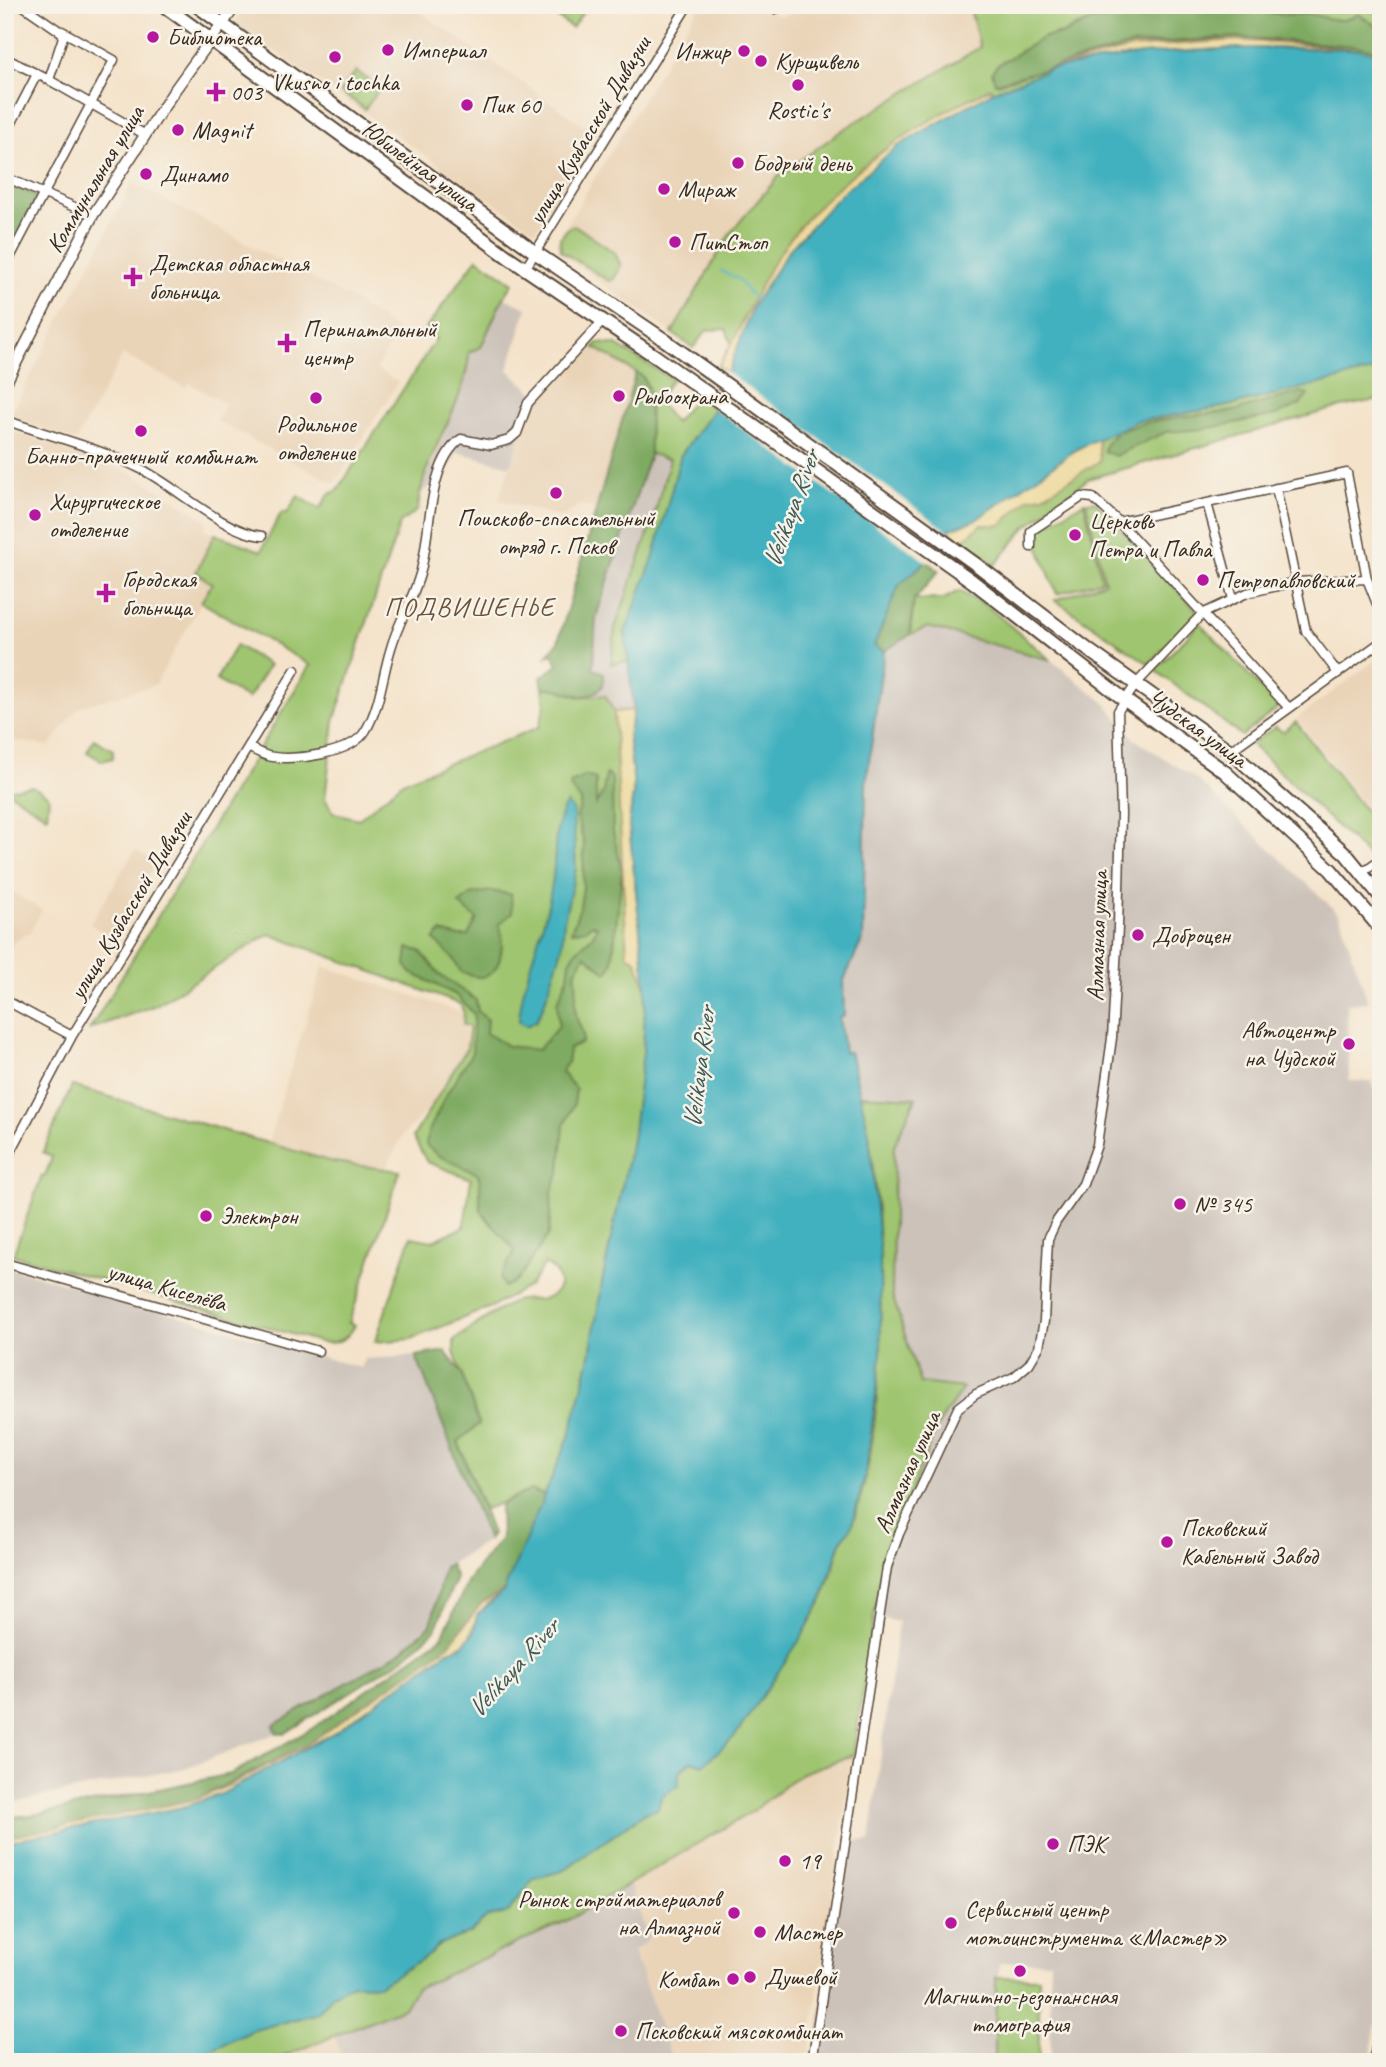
<svg xmlns="http://www.w3.org/2000/svg" width="1386" height="2067" viewBox="0 0 1386 2067" font-family="Caveat,sans-serif">
<rect width="100%" height="100%" fill="#f7f3e8"/>
<filter id="ink" filterUnits="userSpaceOnUse"><feTurbulence type="fractalNoise" baseFrequency=".0143" numOctaves="2"/><feDisplacementMap in="SourceGraphic" scale="14" xChannelSelector="R" yChannelSelector="G"/><feConvolveMatrix kernelMatrix="1 2 1 2 8 2 1 2 1" color-interpolation-filters="sRGB"/></filter>
<filter id="wash" filterUnits="userSpaceOnUse"><feTurbulence type="fractalNoise" baseFrequency=".00686" numOctaves="4" result="noise"/><feDisplacementMap in="SourceGraphic" scale="28" xChannelSelector="R" yChannelSelector="G"/><feGaussianBlur stdDeviation="1.57" result="paint"/><feColorMatrix in="noise" values="0 0 0 0 0 0 0 0 0 0 0 0 0 0 0 0 0 1.4 0 .05"/><feComposite in="paint" operator="in"/></filter>
<g filter="url(#wash)">
<rect width="100%" height="100%" fill="#f4e3ca"/>
<path fill="#ead4b8" d="M246,5H424L420,12L595,133L535,231L234,23Z
M700,5H759L779,16L816,5H968L980,47L841,131L779,176L672,333L564,256L556,242Z
M133,183L353,300L398,331L376,369L398,382L335,484L217,421L225,404L189,383L186,388L123,355L76,441L9,416Z
M594,347L636,372L595,509L579,505L562,517L498,500L533,404Z
M5,429L130,472L207,520L205,529L215,534L196,572L212,584L155,685L79,707L49,746L5,739Z
M1381,656V827L1297,718Z
M135,850L156,863L111,937L90,924Z
M9,890L42,910L30,932L14,941L5,957V896Z
M323,966L464,1013L462,1025L469,1027L466,1047L427,1110L402,1136L386,1169L335,1162L268,1143Z
M853,1755L809,2053L767,2062H673L633,1951L629,1885L752,1811L803,1773Z
M334,2034L343,2062H270V2061Z"/>
<path fill="#ccc2b9" d="M504,298L527,308L508,370L533,392V404L510,466L457,452L440,487L434,484L419,494L445,433L469,352L481,347Z
M650,454L670,458L654,517L615,628L612,664L629,661L634,710L614,712L605,695H594L603,686L593,669L596,617Z
M928,627L1051,660L1106,704L1134,739L1195,778L1339,914L1368,1002L1347,1004L1349,1081H1372L1381,1114V1989L1370,2062H1051L1050,1961L999,1963L998,2062H813L849,1841H870L898,1622L874,1616L882,1566L936,1428L963,1389L920,1383L892,1294L894,1145L916,1098L860,1095L850,1053L844,1052L839,1017L844,1016L843,982L863,938L866,784L884,651Z
M7,1267L361,1368L365,1359L416,1356L488,1540L444,1568L431,1625L400,1652L275,1725L277,1733L185,1768L5,1804Z
M677,1854L630,1885L649,1940L633,1951L673,2062H343L334,2034L405,2007L415,1989L566,1921Z"/>
<path fill="#9fc56f" stroke="#6d7846" stroke-width="2" d="M544,5H588L572,28L543,7Z
M969,5H1133L1122,18L1075,26L1063,34H1055L996,66L998,84C1041,70 1086,53 1131,45C1204,32 1309,35 1381,51V54C1311,39 1200,35 1130,49C1083,58 1037,74 992,92L991,88C872,146 783,220 732,345L726,329L707,330L693,348L672,333L731,232L779,176L841,131L980,47Z
M1144,5H1238C1226,11 1215,17 1204,7L1193,10Z
M1251,5H1381V8H1371L1381,17V29L1358,14C1337,27 1325,15 1305,14C1297,13 1285,16 1277,14C1268,12 1262,6 1251,5Z
M356,71L380,88L365,109L341,92Z
M576,226L615,253L621,266L614,279L609,281L561,251L560,238L569,227Z
M477,258L513,283L499,306L481,347L469,352C466,408 421,455 418,510L400,523L334,721L325,799L334,813L359,819L404,781L539,727L545,704L543,688L554,687L578,697L605,695L614,712L616,734L627,954L636,960L646,988L643,1053L632,1140L603,1278L589,1361L571,1432L546,1496L531,1490L484,1510L458,1441L478,1423L454,1352V1340C474,1327 495,1310 516,1301C526,1297 539,1303 549,1297C566,1288 559,1271 545,1264L529,1286L493,1306L411,1339L375,1342L411,1237L432,1241L464,1227L471,1179L427,1162L413,1137L467,1048L470,1027L463,1024L464,1013L460,1004L269,934L156,1005L90,1029L310,665L201,602L212,584L196,572L215,534L261,551L281,513H287L298,496L320,509L329,494L337,491L436,339L425,330Z
M598,343L616,345L672,379L657,401L675,423L697,396L714,409L681,455L654,556L625,633L629,661L611,664L615,628L654,517L670,459L650,454L649,390L643,377L594,347Z
M1381,369V399L1336,408L1088,479L1025,528L995,565L948,530L1077,448L1137,421L1223,407Z
M1095,501L1198,612L1149,664L1055,600L1105,582L1086,502Z
M1084,502L1102,580L1057,594L1033,533Z
M959,591L987,606L1051,660L928,627L910,635L914,600L944,599Z
M1200,623L1279,707L1242,736L1155,670Z
M236,645L269,665L248,699L216,680Z
M1296,722L1381,831V851L1371,859L1251,744L1275,727L1283,732Z
M94,739L113,750V758L102,761L87,752Z
M32,786L49,796L47,816L5,790Z
M72,1086L333,1162L400,1171L349,1323L355,1325C348,1339 339,1343 323,1343L13,1255L42,1175L45,1176L52,1157L43,1152Z
M860,1095L916,1098L894,1145L892,1294L920,1383L963,1388L936,1428L882,1566L853,1755L802,1773L753,1811L566,1921L415,1989L405,2007L270,2062H186L254,2030L318,2013L333,1995L352,1984L379,1985L430,1954L439,1944L470,1933L487,1917L507,1913L534,1878L562,1871L648,1811L657,1810L662,1796L678,1785L679,1773L691,1761L703,1765C734,1736 753,1710 776,1675C792,1649 810,1625 823,1598C831,1580 835,1561 841,1543C843,1536 849,1531 852,1525C880,1446 880,1361 880,1279C879,1218 875,1155 860,1095Z
M996,1977L1039,1978V2062H995Z"/>
<path fill="#7faa62" stroke="#5d6a40" stroke-width="2" d="M1133,5L1193,10L1205,7L1210,12C1223,12 1234,5 1247,5C1261,6 1267,12 1278,14C1287,16 1297,13 1306,14C1326,15 1338,27 1358,14L1381,29V51L1356,46L1235,37L1132,45L995,83L992,72L996,66L1044,37L1063,34L1093,20L1122,18Z
M14,186L38,196L5,257V202Z
M636,372L643,377L649,390L650,454L596,617L593,669L604,673L603,686C581,708 569,686 543,688L541,677L558,665L553,654L547,656L558,642Z
M1301,392L1308,395L1300,405L1276,415L1204,429L1166,432L1115,456L1104,451C1106,416 1212,416 1238,410C1259,404 1280,398 1301,392Z
M926,561L939,571L914,600L910,635L884,651L873,646L899,585Z
M606,774L612,778L613,832L622,871L612,964L607,973L585,955L575,973C579,988 574,1000 576,1014C577,1025 586,1031 582,1043L569,1049L567,1063L561,1072L576,1089L574,1104L564,1125L560,1171L552,1192L549,1234L517,1281L504,1287L500,1278L515,1251C508,1241 486,1219 482,1212C477,1203 483,1188 478,1174L437,1155L426,1145L428,1133L446,1095L472,1053L474,1014L456,995L410,972L406,965L408,948L420,951L440,975L476,1000L478,1012L487,1019L486,1033L508,1046L538,1050L559,1026L557,1003L568,977L570,961L576,951L592,937L597,927L592,924L586,929L571,932L580,907L583,887L584,844L577,818L581,801L570,787L571,783L585,776L596,779V804L603,792Z
M490,891L511,894L512,913L499,924C505,938 503,974 482,977C475,978 467,973 461,972L453,958L434,940L441,932L456,936H468L477,919L459,904L471,895Z
M445,1351L462,1374L479,1424L458,1442L492,1534L488,1540L416,1356Z
M531,1490L546,1496L504,1591L482,1603L449,1645L308,1744L197,1799L5,1838V1818L39,1814L231,1774L313,1728L442,1637L469,1579L501,1538L500,1505Z
M450,1564L456,1578L435,1630L401,1660L284,1734L277,1733L274,1725L400,1652L431,1625L444,1567Z"/>
<path fill="#eeda9e" stroke="#94825e" stroke-width="2" d="M1235,40L1357,49L1237,48L1142,54L1051,69L1132,48Z
M991,88L992,92L898,146L789,250L753,306L728,373L718,366C742,331 755,289 779,254C831,178 911,127 991,88Z
M1098,438L1100,461L1043,496L1029,498L1001,525H981L962,541L948,530C1004,509 1045,464 1098,438Z
M634,710L628,736L634,785L629,825L646,988L636,960L627,955L614,712Z
M504,1591C496,1598 484,1605 479,1614C467,1633 477,1641 448,1651L335,1732L222,1794L183,1807L5,1842V1838L197,1799L234,1783L308,1744L449,1645L482,1603Z"/>
<path fill="#43b1bf" stroke="#3f6e6e" stroke-width="2" d="M1237,48L1357,49L1381,54V369L1223,407L1137,421L1078,448L977,519L948,530L926,561L899,585L874,646L884,651L866,784L863,938L843,982L844,1017H839L844,1052H850L869,1133L880,1253L881,1357L866,1472L851,1528L842,1539L822,1599L801,1638L735,1736L703,1765L691,1761L679,1772V1785L662,1796L657,1810L648,1811L562,1871L534,1878L507,1913L487,1917L470,1933L439,1944L430,1954L379,1985L352,1984L333,1995L318,2013L254,2030L186,2062H5V1842L183,1807L222,1794L335,1732L448,1651L461,1647L474,1632L477,1615L504,1591L571,1432L589,1361L603,1278L632,1140L643,1053L646,988L629,825L634,785L628,736L634,710L625,633L654,556L681,455L714,409L753,306L789,250L841,194L898,146L992,92L1051,69L1142,54Z
M567,803L573,811L576,869L564,920L562,948L543,1007L536,1021L526,1026L519,1021C523,972 547,927 553,877C556,854 553,822 567,803Z"/>
<path fill="#f4e3ca" d="M725,371L951,533L928,563L711,406Z"/>
<g fill="none" stroke-linecap="round" stroke-linejoin="round">
<path stroke="#43b1bf" stroke-width="2" d="M721,271L738,279L753,298H757"/>
</g>
</g>
<g filter="url(#ink)">
<g fill="none" stroke-linecap="round" stroke-linejoin="round">
<g stroke="#574638" stroke-width="11">
<path id="minor" d="M22,5L64,34L49,80L144,134
M763,5L775,9L791,5
M5,58L49,80
M5,136L37,74
M5,177L93,215
M5,267L114,60L62,31
M525,269L688,5
M5,420C50,436 99,448 141,469C177,487 223,532 262,536
M1276,488L1306,631L1338,673
M1207,503L1233,599
M1119,522L1347,473L1367,579L1381,614
M1031,547V531L1082,497L1093,498L1119,522L1289,708
M248,747C254,750 261,754 268,756C292,762 353,754 366,730C381,704 382,676 391,648C398,623 413,599 420,574C431,536 427,463 461,439L491,445L509,440L517,433L528,403L603,321
M1230,751L1381,642
M1361,873L1381,859
M5,1000L72,1036
M5,1163L72,1036L295,670
M5,1263L318,1351
M812,2062L887,1567L899,1534L958,1408L976,1394L1014,1377L1029,1364L1039,1347L1044,1321L1048,1239L1056,1222L1083,1184L1097,1145L1112,1038L1118,927L1121,814L1118,711L1136,684L1202,614L1247,593L1295,582L1367,579
M1373,2062L1381,2025"/>
</g>
<g stroke="#574638" stroke-width="13">
<path id="major" d="M5,384L93,215L174,91L236,5"/>
</g>
<g stroke="#574638" stroke-width="16">
<path id="highway" d="M163,5L508,257L655,356L972,581L1125,700L1225,772L1331,870L1381,929
M196,5L536,253L666,341L981,568L1091,652L1230,751L1346,854L1381,897"/>
</g>
<use href="#minor" stroke="#fff" stroke-width="8"/>
<use href="#major" stroke="#fff" stroke-width="10"/>
<use href="#highway" stroke="#fff" stroke-width="12"/>
</g>
</g>
<g fill="#b5179e" stroke="#f7f3e8" stroke-width="2.5">
<circle cx="153" cy="37" r="7"/>
<circle cx="388" cy="50" r="7"/>
<circle cx="744" cy="51" r="7"/>
<circle cx="335" cy="57" r="7"/>
<circle cx="761" cy="61" r="7"/>
<circle cx="798" cy="85" r="7"/>
<path d="M212.5 81.5h7v7h7v7h-7v7h-7v-7h-7v-7h7z"/>
<circle cx="467" cy="105" r="7"/>
<circle cx="178" cy="130" r="7"/>
<circle cx="738" cy="163" r="7"/>
<circle cx="146" cy="174" r="7"/>
<circle cx="664" cy="189" r="7"/>
<circle cx="675" cy="242" r="7"/>
<path d="M129.5 266.5h7v7h7v7h-7v7h-7v-7h-7v-7h7z"/>
<path d="M283.5 332.5h7v7h7v7h-7v7h-7v-7h-7v-7h7z"/>
<circle cx="619" cy="396" r="7"/>
<circle cx="316" cy="398" r="7"/>
<circle cx="141" cy="431" r="7"/>
<circle cx="556" cy="493" r="7"/>
<circle cx="35" cy="515" r="7"/>
<circle cx="1075" cy="535" r="7"/>
<circle cx="1203" cy="580" r="7"/>
<path d="M102.5 582.5h7v7h7v7h-7v7h-7v-7h-7v-7h7z"/>
<circle cx="1138" cy="935" r="7"/>
<circle cx="1349" cy="1044" r="7"/>
<circle cx="1180" cy="1204" r="7"/>
<circle cx="206" cy="1216" r="7"/>
<circle cx="1167" cy="1542" r="7"/>
<circle cx="1053" cy="1844" r="7"/>
<circle cx="785" cy="1861" r="7"/>
<circle cx="734" cy="1913" r="7"/>
<circle cx="951" cy="1923" r="7"/>
<circle cx="760" cy="1932" r="7"/>
<circle cx="1020" cy="1971" r="7"/>
<circle cx="750" cy="1977" r="7"/>
<circle cx="733" cy="1979" r="7"/>
<circle cx="621" cy="2031" r="7"/>
</g>
<g text-anchor="middle" dominant-baseline="central" stroke-width="5" stroke-linejoin="round" paint-order="stroke">
<g font-size="24" fill="#3b2a1e" stroke="#f7f3e8" text-anchor="start">
<text x="167" y="37">Библиотека</text>
<text x="402" y="50">Империал</text>
<text x="730" y="51" text-anchor="end">Инжир</text>
<text x="775" y="61">Курщивель</text>
<text x="335" y="82" text-anchor="middle">Vkusno i tochka</text>
<text x="230" y="92">003</text>
<text x="481" y="105">Пик 60</text>
<text x="798" y="110" text-anchor="middle">Rostic's</text>
<text x="192" y="130">Magnit</text>
<text x="752" y="163">Бодрый день</text>
<text x="160" y="174">Динамо</text>
<text x="678" y="189">Мираж</text>
<text x="689" y="242">ПитСтоп</text>
<text x="149" y="263">Детская областная<tspan x="149" dy="28">больница</tspan></text>
<text x="303" y="329">Перинатальный<tspan x="303" dy="28">центр</tspan></text>
<text x="633" y="396">Рыбоохрана</text>
<text x="316" y="424" text-anchor="middle">Родильное<tspan x="316" dy="28">отделение</tspan></text>
<text x="141" y="456" text-anchor="middle">Банно-прачечный комбинат</text>
<text x="49" y="501">Хирургическое<tspan x="49" dy="28">отделение</tspan></text>
<text x="556" y="518" text-anchor="middle">Поисково-спасательный<tspan x="556" dy="28">отряд г. Псков</tspan></text>
<text x="1089" y="521">Церковь<tspan x="1089" dy="28">Петра и Павла</tspan></text>
<text x="122" y="579">Городская<tspan x="122" dy="28">больница</tspan></text>
<text x="1217" y="580">Петропавловский</text>
<text x="1152" y="935">Доброцен</text>
<text x="1335" y="1030" text-anchor="end">Автоцентр<tspan x="1335" dy="28">на Чудской</tspan></text>
<text x="1194" y="1204">№ 345</text>
<text x="220" y="1216">Электрон</text>
<text x="1181" y="1528">Псковский<tspan x="1181" dy="28">Кабельный Завод</tspan></text>
<text x="1067" y="1844">ПЭК</text>
<text x="799" y="1861">19</text>
<text x="720" y="1899" text-anchor="end">Рынок стройматериалов<tspan x="720" dy="28">на Алмазной</tspan></text>
<text x="965" y="1909">Сервисный центр<tspan x="965" dy="28">мотоинструмента «Мастер»</tspan></text>
<text x="774" y="1932">Мастер</text>
<text x="764" y="1977">Душевой</text>
<text x="719" y="1979" text-anchor="end">Комбат</text>
<text x="1020" y="1996" text-anchor="middle">Магнитно-резонансная<tspan x="1020" dy="28">томография</tspan></text>
<text x="635" y="2031">Псковский мясокомбинат</text>
</g>
<g font-size="24" fill="#3b2a1e" stroke="#f7f3e8">
<text transform="translate(589 130) rotate(-59)">улица Кузбасской Дивизии</text>
<text transform="translate(420 166) rotate(36)">Юбилейная улица</text>
<text transform="translate(95 179) rotate(-59)">Коммунальная улица</text>
<text transform="translate(1198 728) rotate(36)">Чудская улица</text>
<text transform="translate(130 905) rotate(-59)">улица Кузбасской Дивизии</text>
<text transform="translate(1097 936) rotate(-88)">Алмазная улица</text>
<text transform="translate(167 1287) rotate(16)">улица Киселёва</text>
<text transform="translate(907 1472) rotate(-66)">Алмазная улица</text>
</g>
<g font-size="26" font-style="italic" fill="#3e5956" stroke="#f7f3e8">
<text transform="translate(791 509) rotate(-70)">Velikaya River</text>
<text transform="translate(699 1068) rotate(-83)">Velikaya River</text>
<text transform="translate(513 1668) rotate(-48)">Velikaya River</text>
</g>
<g font-size="26" letter-spacing="2" fill="#6e5239" stroke="#f7f3e8">
<text x="470" y="607">ПОДВИШЕНЬЕ</text>
</g>
</g>
<rect width="1386" height="2067" fill="none" stroke="#f7f3e8" stroke-width="28"/>
</svg>
